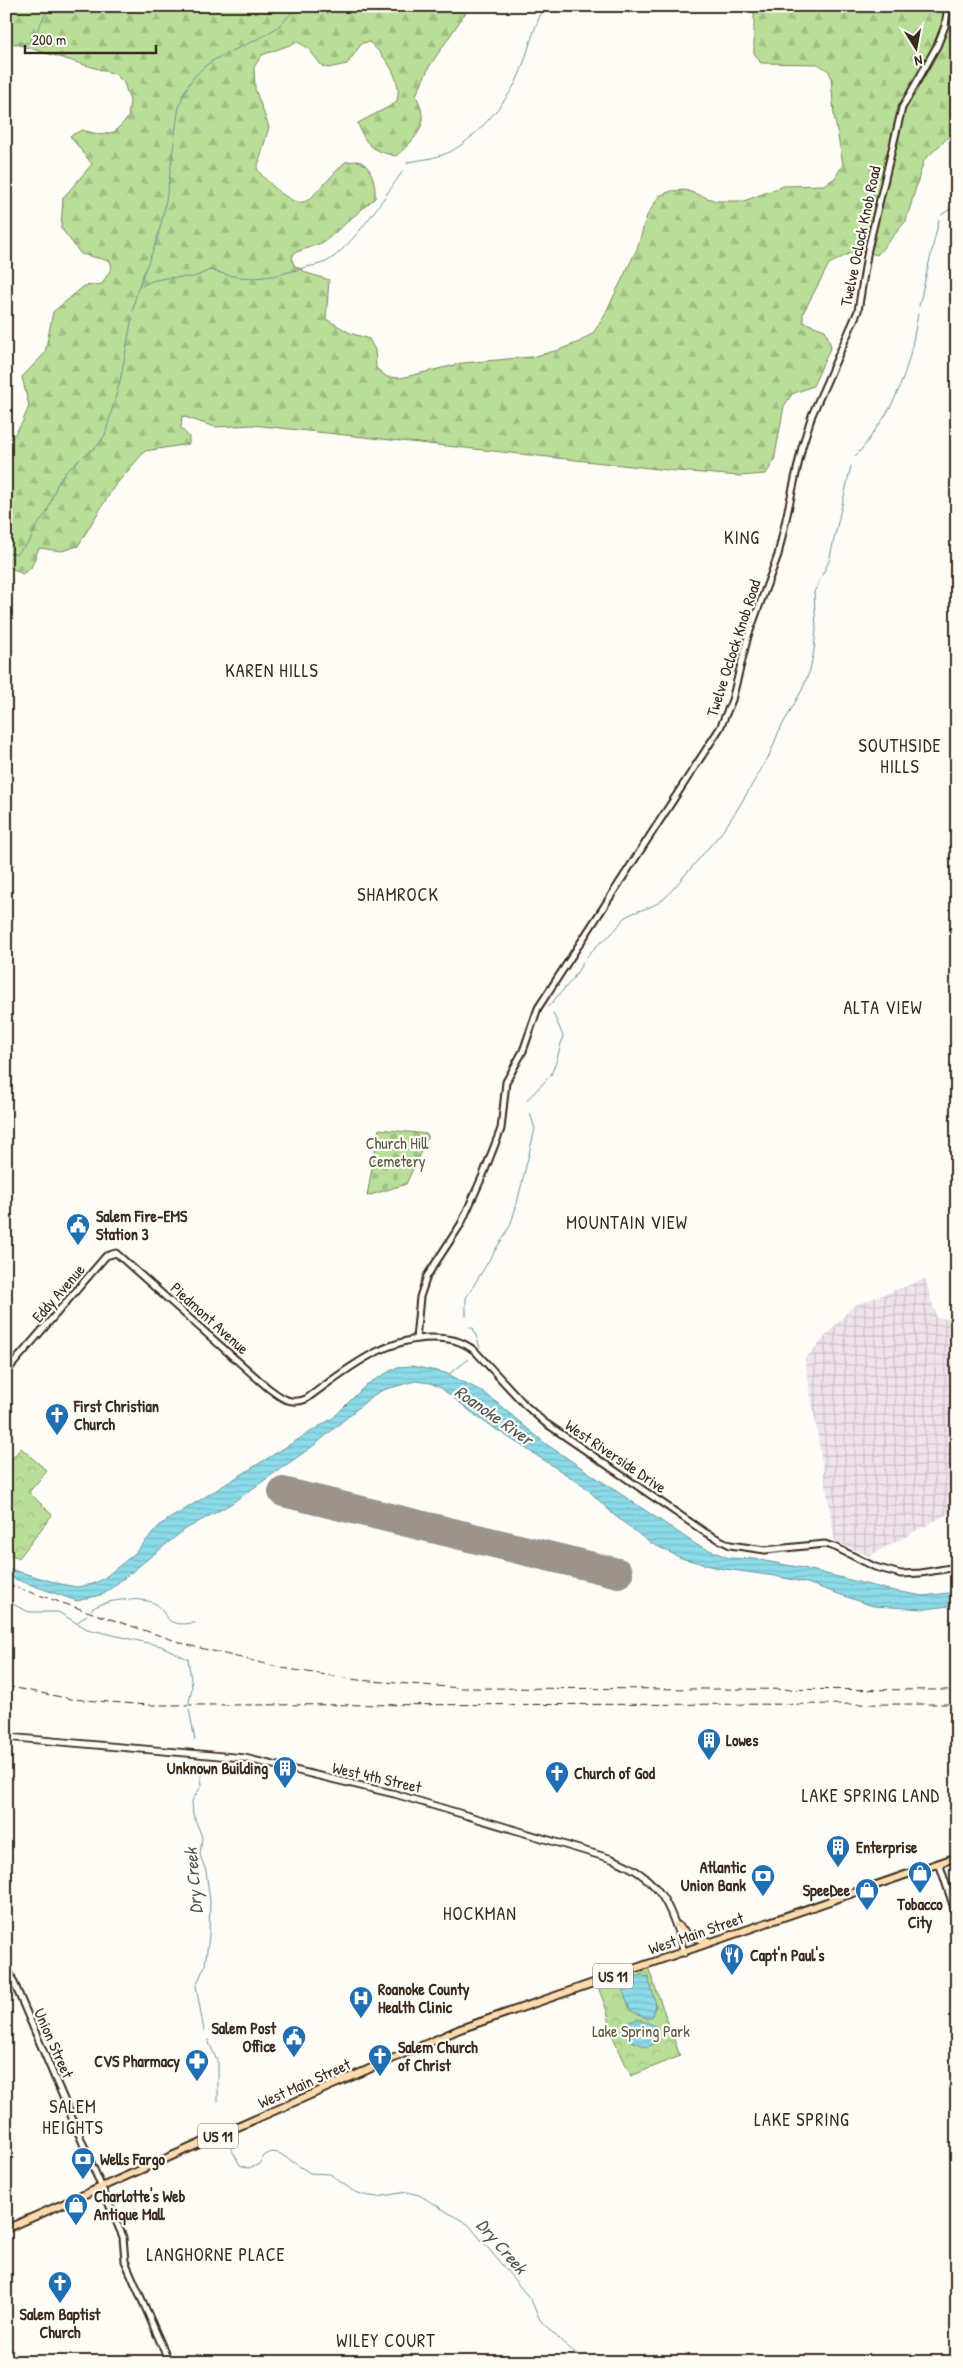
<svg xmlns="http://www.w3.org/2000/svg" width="963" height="2368" viewBox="0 0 963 2368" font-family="'Patrick Hand',sans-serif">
<defs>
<pattern id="industrial-grid" width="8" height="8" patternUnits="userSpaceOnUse" patternTransform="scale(1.25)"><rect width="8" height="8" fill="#eee2eb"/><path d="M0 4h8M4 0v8" fill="none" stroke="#cdc2c9"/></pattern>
<pattern id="forest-firs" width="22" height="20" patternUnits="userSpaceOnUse" patternTransform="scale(1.25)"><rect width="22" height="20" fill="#b9de98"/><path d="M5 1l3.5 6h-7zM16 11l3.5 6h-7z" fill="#a0bf83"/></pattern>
<pattern id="cemetery-stones" width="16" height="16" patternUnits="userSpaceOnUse" patternTransform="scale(1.25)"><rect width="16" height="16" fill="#b9de98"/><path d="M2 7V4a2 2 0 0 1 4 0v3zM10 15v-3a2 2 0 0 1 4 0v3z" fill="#a0bf83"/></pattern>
<pattern id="park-crowns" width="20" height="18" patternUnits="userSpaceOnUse" patternTransform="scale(1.25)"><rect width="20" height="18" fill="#b9de98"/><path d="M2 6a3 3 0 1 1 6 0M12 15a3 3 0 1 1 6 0" fill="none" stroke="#a0bf83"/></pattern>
<pattern id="water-rules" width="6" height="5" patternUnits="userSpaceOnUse" patternTransform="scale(1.25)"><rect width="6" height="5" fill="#8bdbe8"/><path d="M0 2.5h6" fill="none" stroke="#79bcc7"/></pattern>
</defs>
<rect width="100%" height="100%" fill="#fdfcf7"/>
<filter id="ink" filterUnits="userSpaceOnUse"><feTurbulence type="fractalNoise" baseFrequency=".02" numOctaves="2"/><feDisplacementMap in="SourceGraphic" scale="10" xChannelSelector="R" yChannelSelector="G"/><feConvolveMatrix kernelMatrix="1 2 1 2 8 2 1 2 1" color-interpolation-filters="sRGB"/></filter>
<g filter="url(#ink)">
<path fill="url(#industrial-grid)" d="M925,1279L937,1318L957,1319V1509L869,1556L835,1541L805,1359L853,1306Z"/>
<path fill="url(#forest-firs)" stroke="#7a845b" d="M6,6H470L429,67L416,95C430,126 419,135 396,156C374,151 365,146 358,123L396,103C405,81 384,55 369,42L362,43L347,64L328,68L322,66L308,48L298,42L262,55L254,67L255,89L269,127L257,169C264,179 287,201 298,202C303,203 306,201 310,199L345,162C350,162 357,160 361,162C373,168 376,187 375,198L324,242L294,253L292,259L294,265L307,273L329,280L326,319L350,333L369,339L375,350L376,368L387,377L401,378L463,363L531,357L559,350L579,342L593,333L602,320L637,249L647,216L659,196L671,191L685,190L716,201H744L783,186L824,185L835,178L843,164L834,115L831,77L829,71L818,64L761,63L754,53V13L744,6H957V126L954,132L924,160L906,221L877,255L858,249L829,264L803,313V322L825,330L831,346L813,386L792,394L784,406L774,461L766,474L739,476L677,471L253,425L215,427L182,416L181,428L189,437V444L145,451L113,488L78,546L62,551L39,548L31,568L22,574L6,565V447L22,423L29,406L22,377L45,353L53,312L84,286L102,284L112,267L110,261L81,254L61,228L63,198L92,164L70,136L82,130L101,135L114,132L128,118L130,101L124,83L115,74L6,41Z"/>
<path fill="url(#cemetery-stones)" stroke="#7a845b" d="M379,1129L427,1134L428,1136L406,1184L367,1196Z"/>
<path fill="url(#park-crowns)" stroke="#7a845b" d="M21,1448L47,1471L29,1492L52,1515L19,1558L6,1553V1466Z
M648,1967L680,2056L631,2076L613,2037L607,2011L597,1984Z"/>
<path fill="url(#water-rules)" stroke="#6b9497" d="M412,1366L446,1373L485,1393L546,1444L697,1545L729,1558L754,1559L803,1568L889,1590L923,1596L957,1592V1605L925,1609L873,1606L807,1583L775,1576L718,1568L681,1558L649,1542L614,1515L584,1486L480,1419L441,1388L430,1383L415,1381L383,1390L372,1396L316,1444L229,1505L184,1530L104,1594L77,1601L6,1576V1568L61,1584L77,1587L93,1584L103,1579L134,1554L161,1524L333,1418L366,1385L397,1367Z
M641,1975L648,1977L656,2004L653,2016L648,2018L631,2011L621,1987L623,1981Z
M637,2019L656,2026L659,2034L656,2043L647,2047L629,2040L624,2030L628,2023Z"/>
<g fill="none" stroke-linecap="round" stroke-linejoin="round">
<path stroke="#6b9497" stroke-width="1" d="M6,40H7
M16,43H28L36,33L49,6
M407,164L408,162C419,160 431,159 442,155C467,148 502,107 515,84C527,61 530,35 542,12
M941,215L957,205
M139,287L152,281L165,278L194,277L210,270C247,282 267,279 303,268C310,266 319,265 326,262C353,247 384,197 403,171
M919,306L939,220
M133,311C136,283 152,259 159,232C170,192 172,148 179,107C195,55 229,57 270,32C281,26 289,15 298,6
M84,456L98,445L105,435L121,377L132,317
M854,457C867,445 868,439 878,426C903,393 911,355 918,314
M6,553L16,554L30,541L36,527L47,512L57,485L65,473L80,459
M587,957C594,946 603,942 612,933C619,927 622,918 631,914C647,907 651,909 666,897L722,832L737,810L769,756L779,731L802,690L810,670L814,650L816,629L814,592L829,561L851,466
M548,1007L572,980L583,963
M527,1100L551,1075L557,1059L563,1036L553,1013
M466,1316V1298L510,1226L516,1207L535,1129L530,1113
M470,1327L473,1328L480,1347
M449,1374L469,1359
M6,1601L29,1612H58L87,1629L161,1646L188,1659L192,1687L189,1703
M91,1610C101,1599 143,1596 156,1604C163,1608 165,1621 175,1623C181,1625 188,1623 195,1623
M78,1622L87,1615
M189,1709L195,1740
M199,1761L202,1785L192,1801L193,1814L202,1837L200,1855L206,1871L210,1901L209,1936L205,1965L196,1986L204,2031
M208,2040L218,2063V2101
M226,2139L240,2165L248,2168L258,2165L264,2156L271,2152L279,2153L310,2173L330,2174L353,2191L364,2195L377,2197L407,2192L419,2195L469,2225L531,2300L540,2320L559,2339L586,2362"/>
<path stroke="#9c938a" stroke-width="30" d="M283,1492L618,1573"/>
<g stroke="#3b2a1e" stroke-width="9">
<path id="tertiary" d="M416,1339L420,1297L427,1276L461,1224L483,1175L501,1129L506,1082L523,1051L538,1008L720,728L732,700L748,636L778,555L802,447L812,415L858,311L868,249L902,108L937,46L945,26L948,6
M6,1372L106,1256L116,1253L267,1387C279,1396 289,1406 306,1399C344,1372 382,1338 432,1338C449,1338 461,1340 475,1351L525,1405L544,1422L706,1533L730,1545L765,1550L825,1544L837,1548L875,1567L901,1574L921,1573L957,1567
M939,1863L957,1917
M6,1964L123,2237L125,2261L169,2362"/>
</g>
<g stroke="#3b2a1e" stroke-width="9">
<path id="secondary" d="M6,1737L244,1758L395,1794L612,1859C660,1877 672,1907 684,1953"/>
</g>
<g stroke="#3b2a1e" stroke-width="10">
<path id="primary" d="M677,1925L690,1936L711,1942
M6,2229L460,2029L957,1857"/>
</g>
<use href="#tertiary" stroke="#fdfcf7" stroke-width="5"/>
<use href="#secondary" stroke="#fdfcf7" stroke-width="5.5"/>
<use href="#primary" stroke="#fcdcac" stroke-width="6"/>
<path stroke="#3b2a1e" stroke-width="1" stroke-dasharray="8 4" stroke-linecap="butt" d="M6,1584L188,1645L282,1668L358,1680L461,1688L957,1690
M6,1686L71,1699L148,1705L957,1704"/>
</g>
</g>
<defs>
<g id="civic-pin" transform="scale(1.25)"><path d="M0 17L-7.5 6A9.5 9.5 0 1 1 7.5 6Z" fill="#1f6fb2" stroke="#fdfcf7"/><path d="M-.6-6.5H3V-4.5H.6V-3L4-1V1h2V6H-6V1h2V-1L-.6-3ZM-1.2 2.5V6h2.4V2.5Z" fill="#fff"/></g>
<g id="church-pin" transform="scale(1.25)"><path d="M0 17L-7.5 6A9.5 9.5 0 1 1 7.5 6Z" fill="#1f6fb2" stroke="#fdfcf7"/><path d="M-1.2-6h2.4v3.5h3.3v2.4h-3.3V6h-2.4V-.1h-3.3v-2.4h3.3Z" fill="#fff"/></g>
<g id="building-pin" transform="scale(1.25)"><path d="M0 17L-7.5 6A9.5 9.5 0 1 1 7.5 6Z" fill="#1f6fb2" stroke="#fdfcf7"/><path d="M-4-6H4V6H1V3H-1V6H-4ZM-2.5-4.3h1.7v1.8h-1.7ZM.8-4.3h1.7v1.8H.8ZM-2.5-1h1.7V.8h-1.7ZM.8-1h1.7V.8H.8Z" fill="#fff"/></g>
<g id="shop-pin" transform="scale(1.25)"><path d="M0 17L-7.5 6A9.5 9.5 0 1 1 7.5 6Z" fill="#1f6fb2" stroke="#fdfcf7"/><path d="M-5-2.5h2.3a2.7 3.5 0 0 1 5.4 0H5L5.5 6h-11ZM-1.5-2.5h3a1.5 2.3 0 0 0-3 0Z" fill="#fff"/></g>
<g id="bank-pin" transform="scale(1.25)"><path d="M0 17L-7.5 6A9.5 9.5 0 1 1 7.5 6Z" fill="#1f6fb2" stroke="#fdfcf7"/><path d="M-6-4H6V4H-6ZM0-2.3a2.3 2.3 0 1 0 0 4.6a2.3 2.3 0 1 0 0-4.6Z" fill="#fff"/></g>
<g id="restaurant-pin" transform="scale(1.25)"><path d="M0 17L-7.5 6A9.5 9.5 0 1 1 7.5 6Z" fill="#1f6fb2" stroke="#fdfcf7"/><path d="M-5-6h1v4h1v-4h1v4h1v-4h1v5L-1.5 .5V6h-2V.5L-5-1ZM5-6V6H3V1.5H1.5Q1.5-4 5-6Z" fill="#fff"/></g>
<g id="hospital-pin" transform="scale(1.25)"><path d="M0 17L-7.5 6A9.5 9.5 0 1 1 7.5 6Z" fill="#1f6fb2" stroke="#fdfcf7"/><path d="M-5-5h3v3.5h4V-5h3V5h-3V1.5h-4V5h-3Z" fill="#fff"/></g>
<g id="pharmacy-pin" transform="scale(1.25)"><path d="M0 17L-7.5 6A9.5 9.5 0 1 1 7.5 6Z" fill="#1f6fb2" stroke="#fdfcf7"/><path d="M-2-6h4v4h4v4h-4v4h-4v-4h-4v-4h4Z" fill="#fff"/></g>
</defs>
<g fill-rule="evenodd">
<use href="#civic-pin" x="78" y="1225"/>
<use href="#church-pin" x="57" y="1415"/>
<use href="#building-pin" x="709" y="1740"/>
<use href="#building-pin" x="285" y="1768"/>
<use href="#church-pin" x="557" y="1773"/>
<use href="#building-pin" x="838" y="1847"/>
<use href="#shop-pin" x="920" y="1873"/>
<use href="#bank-pin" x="763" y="1876"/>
<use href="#shop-pin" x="867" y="1890"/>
<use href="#restaurant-pin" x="732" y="1955"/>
<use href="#hospital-pin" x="361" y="1998"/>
<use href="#civic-pin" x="294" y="2037"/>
<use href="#church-pin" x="380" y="2056"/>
<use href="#pharmacy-pin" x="197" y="2061"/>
<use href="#bank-pin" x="83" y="2159"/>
<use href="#shop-pin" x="76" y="2205"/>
<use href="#church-pin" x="60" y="2283"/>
</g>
<g text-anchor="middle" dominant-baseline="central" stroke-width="4.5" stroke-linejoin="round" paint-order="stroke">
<g fill="#fdfcf7" stroke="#75695f" stroke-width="1">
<rect x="593" y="1963.5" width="40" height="25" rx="4"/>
<rect x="198" y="2123.5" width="40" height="25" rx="4"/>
</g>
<g font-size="15" font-weight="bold" fill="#3b2a1e">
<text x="613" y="1976">US 11</text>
<text x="218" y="2136">US 11</text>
</g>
<g font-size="16" fill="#3b2a1e" stroke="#fdfcf7">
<text transform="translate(860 236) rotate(-78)">Twelve Oclock Knob Road</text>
<text transform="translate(733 648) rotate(-72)">Twelve Oclock Knob Road</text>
<text transform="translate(58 1293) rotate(-49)">Eddy Avenue</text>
<text transform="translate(210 1318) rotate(42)">Piedmont Avenue</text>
<text transform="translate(616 1456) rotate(34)">West Riverside Drive</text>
<text transform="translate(377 1777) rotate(13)">West 4th Street</text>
<text transform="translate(696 1933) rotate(-19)">West Main Street</text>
<text transform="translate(54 2043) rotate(66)">Union Street</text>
<text transform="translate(304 2083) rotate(-24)">West Main Street</text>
</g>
<g font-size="16" fill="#5a573c" stroke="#fdfcf7">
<text x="397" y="1143">Church Hill<tspan x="397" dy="18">Cemetery</tspan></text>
<text x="641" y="2031">Lake Spring Park</text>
</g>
<g font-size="16" font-weight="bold" fill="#3b2a1e" stroke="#fdfcf7" text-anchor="start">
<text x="96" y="1216">Salem Fire-EMS<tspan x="96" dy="18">Station 3</tspan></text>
<text x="74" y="1406">First Christian<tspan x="74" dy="18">Church</tspan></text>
<text x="726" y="1740">Lowes</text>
<text x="268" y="1768" text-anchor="end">Unknown Building</text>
<text x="574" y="1773">Church of God</text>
<text x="856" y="1847">Enterprise</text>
<text x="746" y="1867" text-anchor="end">Atlantic<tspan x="746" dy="18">Union Bank</tspan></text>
<text x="850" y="1890" text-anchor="end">SpeeDee</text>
<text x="920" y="1904" text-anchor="middle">Tobacco<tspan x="920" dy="18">City</tspan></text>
<text x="750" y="1955">Capt'n Paul's</text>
<text x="378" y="1989">Roanoke County<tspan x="378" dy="18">Health Clinic</tspan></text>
<text x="276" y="2028" text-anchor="end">Salem Post<tspan x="276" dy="18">Office</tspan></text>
<text x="398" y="2047">Salem Church<tspan x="398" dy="18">of Christ</tspan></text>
<text x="180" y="2061" text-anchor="end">CVS Pharmacy</text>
<text x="100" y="2159">Wells Fargo</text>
<text x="94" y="2196">Charlotte's Web<tspan x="94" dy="18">Antique Mall</tspan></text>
<text x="60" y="2314" text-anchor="middle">Salem Baptist<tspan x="60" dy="18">Church</tspan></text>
</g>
<g font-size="18" letter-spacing="1" fill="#3b2a1e" stroke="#fdfcf7">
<text x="742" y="537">KING</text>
<text x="272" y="670">KAREN HILLS</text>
<text x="900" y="745">SOUTHSIDE<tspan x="900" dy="21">HILLS</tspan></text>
<text x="398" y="894">SHAMROCK</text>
<text x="883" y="1007">ALTA VIEW</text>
<text x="627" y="1222">MOUNTAIN VIEW</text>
<text x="871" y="1795">LAKE SPRING LAND</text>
<text x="480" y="1913">HOCKMAN</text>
<text x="73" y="2106">SALEM<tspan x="73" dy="21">HEIGHTS</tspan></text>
<text x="802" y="2119">LAKE SPRING</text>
<text x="216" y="2254">LANGHORNE PLACE</text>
<text x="386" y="2340">WILEY COURT</text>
</g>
<g font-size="18" font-style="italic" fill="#4f5650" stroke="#fdfcf7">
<text transform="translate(494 1415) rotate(35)">Roanoke River</text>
<text transform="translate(193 1881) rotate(-95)">Dry Creek</text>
<text transform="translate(502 2246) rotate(49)">Dry Creek</text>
</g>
</g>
<rect width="963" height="2368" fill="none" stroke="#fdfcf7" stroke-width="25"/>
<rect x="12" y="12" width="938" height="2343" fill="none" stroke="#3b2a1e" stroke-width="2" filter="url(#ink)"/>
<g transform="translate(916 48) rotate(169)" stroke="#fdfcf7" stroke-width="4" paint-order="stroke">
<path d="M0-4L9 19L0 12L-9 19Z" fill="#3b2a1e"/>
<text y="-8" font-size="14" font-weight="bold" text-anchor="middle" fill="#3b2a1e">N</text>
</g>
<path d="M25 45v8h131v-8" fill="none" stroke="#3b2a1e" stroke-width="2.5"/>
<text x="32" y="45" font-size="15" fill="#3b2a1e" stroke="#fdfcf7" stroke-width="4" paint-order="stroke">200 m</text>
</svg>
